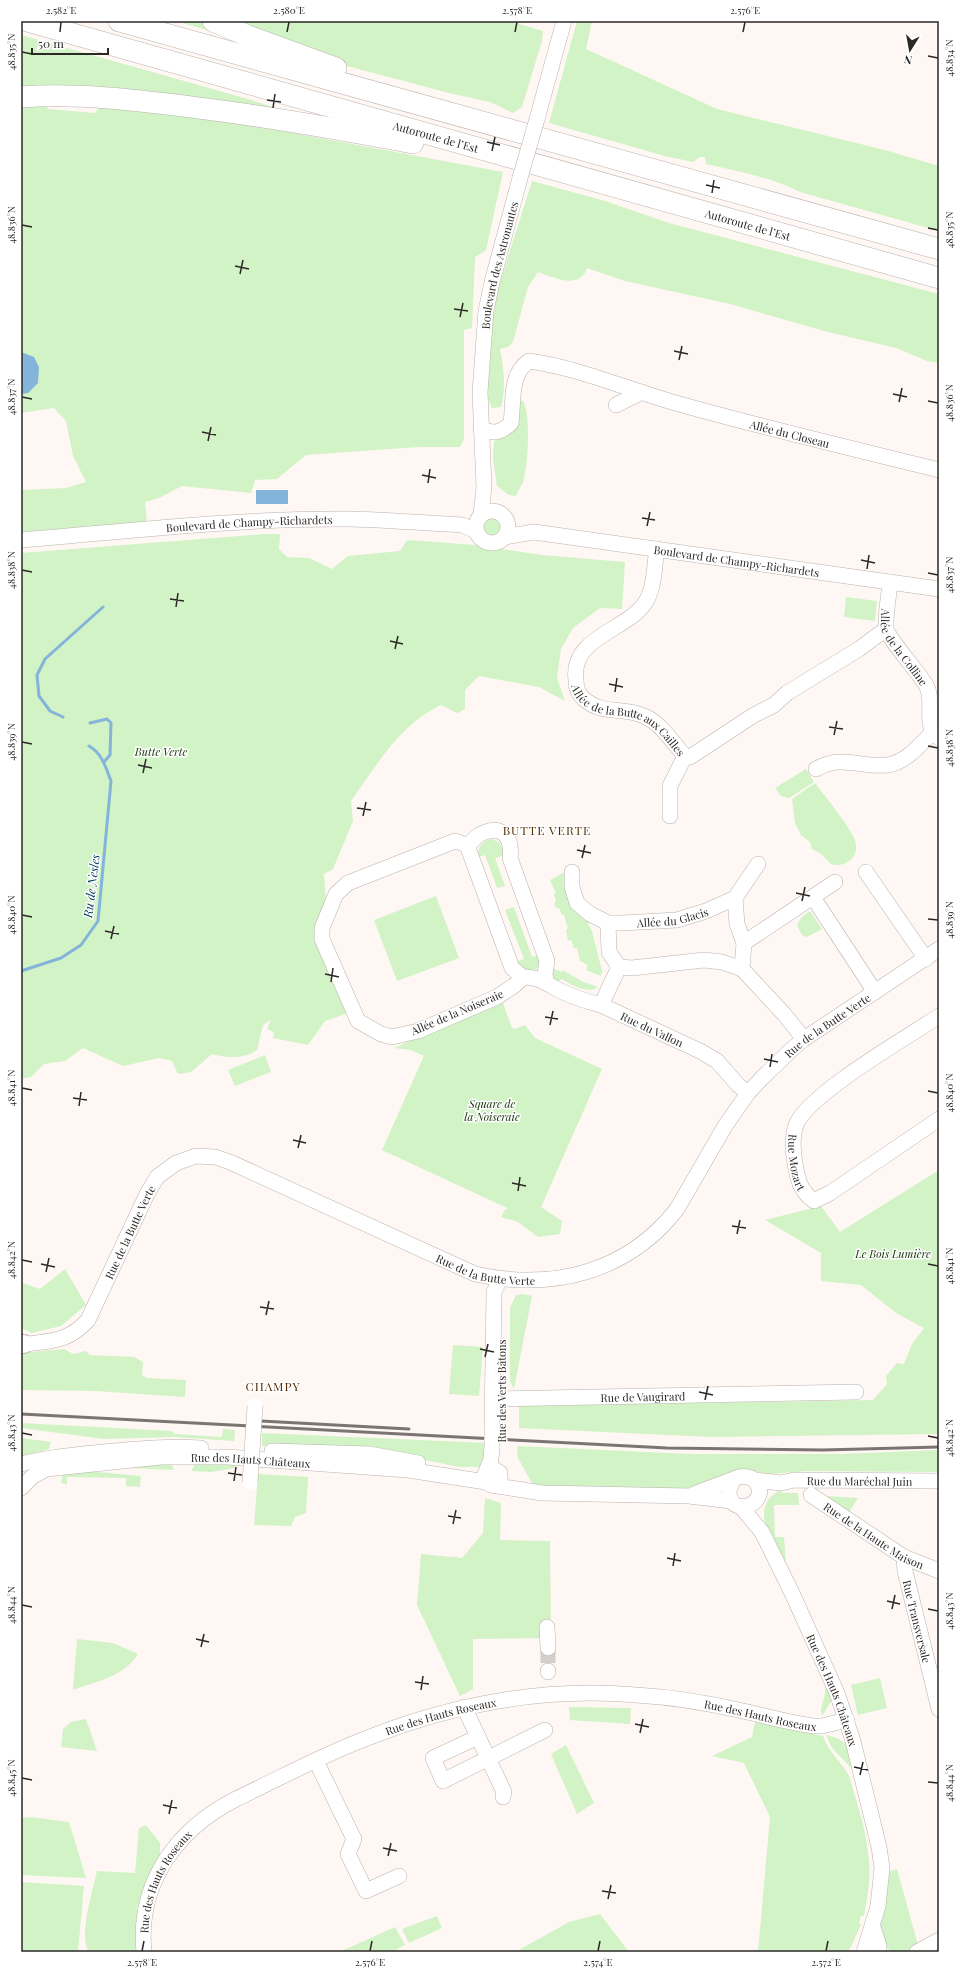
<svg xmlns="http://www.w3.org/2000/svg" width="960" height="1973" viewBox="0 0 960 1973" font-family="'Playfair Display',serif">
<rect width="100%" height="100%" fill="#fff7f3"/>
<path fill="#d1f3c5" d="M176,21H204L237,39Z
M230,21H509L543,31L542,41L522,107L513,113L490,102L449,93L347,66Z
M577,21H592L586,49L717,109L885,150L939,166V231L800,192C770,177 738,171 706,164L705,157H700L693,162L665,156L549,123Z
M21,35L248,99L273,107L269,112L21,89Z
M44,102L48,109L95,113L102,104L245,124L503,172L486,250L475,257L472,328L464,330V439L460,447H418L306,455L277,479L255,480L251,493L182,486L159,498L145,502L147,522L21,532V490L66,488L86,482L73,456L66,421L54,408L21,413V105Z
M532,181L605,201L669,223L939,294V363L927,361L896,348L828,332L730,304L625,281L587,268C580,290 554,278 538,272L528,287L513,342L508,347L500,349C504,369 506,388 501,407L492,408L487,397L491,311Z
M519,401H523C531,412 528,468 523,482C521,486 518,491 516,496L509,495L497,486L493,458L494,441C516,433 514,421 519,401Z
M483 527a9 9 0 1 1 18 0a9 9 0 1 1-18 0Z
M266,534H280L279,549L287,557L309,558L332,569L348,556L400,551L407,540L475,545L542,555L625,562L622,609L600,608L573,628L561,649L557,678L565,701L539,687L479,676L465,690V709L457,713L441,705C400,724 376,766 351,801L353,821L333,869L324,874L326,904L315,923V939L348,1013L325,1021L308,1045L273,1038L274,1032L267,1029L271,1020L263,1025L257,1050C245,1059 226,1058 212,1054L191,1072L178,1074L172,1061L159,1058L123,1066L83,1048L65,1061L44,1064L31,1077L21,1079V553Z
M846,597L877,601L875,621L844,617Z
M806,769L814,782L789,798L781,796L775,788Z
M815,783C825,797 854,830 856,845C857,851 854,858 849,861C843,865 838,866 831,864L821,854L812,849L810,842L801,835L795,823L792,799Z
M492,839L500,843L505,855L495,858L505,886L497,888L485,855L479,857C476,847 483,841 492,839Z
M565,872L590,919L588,924L592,931L602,971L601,976L586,970L588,965L580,961L577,948H574L571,940L568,941L566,929H568L564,915H562L559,908H556L554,903L556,902L554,894L556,893L550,880Z
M436,896L459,958L397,981L374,920Z
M514,907L532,957L541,954V964L536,969L528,972L514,962L524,959L505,910Z
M810,911L822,929L807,937L802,935L797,925L801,918Z
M552,968L562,972L563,970L581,981L598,987C587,995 571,984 561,979L558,983L552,977Z
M503,1003L512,1028L515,1029L525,1025L535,1038L602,1069L541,1207L562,1221L560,1234L538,1237L518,1222L501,1217L505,1209L507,1210V1208L382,1150L424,1056L411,1050L394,1048L452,1022Z
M265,1055L271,1072L235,1086L228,1070Z
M939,1170V1434L711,1437L519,1428V1406L873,1400L887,1384L886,1376L897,1363L904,1364L912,1344L924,1328L896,1313L861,1285L821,1281V1253L765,1220L821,1206L840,1232Z
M65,1269L86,1305L61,1326L32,1333L21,1328V1276L23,1283L40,1289Z
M523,1294L532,1296L514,1389L510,1381V1308L516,1295Z
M453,1345L483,1347L479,1396L449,1394Z
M64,1349L73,1354L86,1351L90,1355L134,1357L143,1362L142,1375L147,1378L186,1380L185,1397L96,1391L21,1390V1353Z
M21,1423L172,1431L175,1434L222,1437L223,1429L235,1430L234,1441L174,1437L104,1439L21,1428Z
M262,1433L487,1443L484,1461L479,1467H459L386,1452L262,1446Z
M21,1438L51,1442L49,1449L21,1456Z
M517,1446L689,1454H841L939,1450V1472L807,1471L770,1474L742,1469L682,1490L534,1487L518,1458Z
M235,1460V1468L211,1472L191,1471L195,1464Z
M171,1463L174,1470L109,1467Z
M94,1469L98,1472L141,1476L140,1487L126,1486V1478L67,1477V1484L61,1483L63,1473Z
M258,1474L308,1477L306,1513L295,1517L291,1526L254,1525Z
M780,1490L783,1493H798L799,1505H774L775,1537H784L786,1563L785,1565C773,1542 747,1508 780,1490Z
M811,1495L858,1498L846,1517Z
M485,1498L501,1503L500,1540L550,1541L551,1638L473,1639V1689L460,1696L417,1605L421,1554L462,1558L483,1533Z
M77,1639L113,1643L138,1654C125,1676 95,1682 73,1690Z
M880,1678L887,1708L858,1715L851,1685Z
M824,1681L832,1700L822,1716C818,1704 829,1697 824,1681Z
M569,1707L631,1708L630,1724L570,1720Z
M86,1719L97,1751L61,1747L63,1729L71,1722Z
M755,1722L823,1736C829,1753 841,1761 849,1776C857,1803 867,1832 869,1861C871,1879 867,1898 864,1916H861L859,1923L861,1924L852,1945L847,1952H758L770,1817L744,1763L712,1756L752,1737Z
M826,1735L837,1738L848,1745L857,1789L852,1769L832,1748Z
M566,1745L594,1803L577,1814L551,1754Z
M30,1817L69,1822L86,1878L21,1875V1818Z
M146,1825L160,1843V1860L137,1907L138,1952H89C78,1937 93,1889 97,1871L135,1873L139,1828Z
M897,1869L918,1945L906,1952H893L885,1947L879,1933L887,1872Z
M21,1882L84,1886L78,1952H21Z
M600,1914L629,1952H519V1950L569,1922Z
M437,1916L442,1928L409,1943L402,1929Z
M395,1927L405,1945L391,1952H345L344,1950Z"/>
<path fill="#84b4d9" d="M21,352L34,357L39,367L38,383L28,393L21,394Z
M256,490H288V504H256Z"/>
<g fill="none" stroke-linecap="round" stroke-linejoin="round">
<path stroke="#84b4d9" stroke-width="3" d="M63,717L50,711L39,696L37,675L45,659L103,607
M90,723L107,719L111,723L110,755L104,762
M21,971L61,958L81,945L98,921L111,781C106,768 102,753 89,746"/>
<path stroke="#d5ceca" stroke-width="15" stroke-dasharray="15 8" stroke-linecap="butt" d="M548,1648V1671"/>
<g stroke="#bbb2ad" stroke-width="16">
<g id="minor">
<path d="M537,119L564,21"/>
<path d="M616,405L642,392"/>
<path id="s1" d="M481,429C494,434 501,433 511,423C514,403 509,374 529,361C579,368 624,388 672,402C760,427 850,448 939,470"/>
<circle cx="492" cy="527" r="16"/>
<path id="s2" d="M481,515L484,487L480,392L486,311L492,282L520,178"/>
<path id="s3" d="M505,537L534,532L939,589"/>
<path id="s4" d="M21,540C130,531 241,518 350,519C388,520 425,523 462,525L476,531"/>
<path id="s5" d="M657,549C654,566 655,588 645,603C626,631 570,637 576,680C576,687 578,694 584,699C604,716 622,706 644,716C661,723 673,743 685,756L690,757L754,715L774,705L787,693L859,649L886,629"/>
<path id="s6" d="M890,582C889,596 885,615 886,628C888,639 920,673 927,687C935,704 922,725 939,738"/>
<path d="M816,769C843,754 860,768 888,765C906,762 920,745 932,733"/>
<path d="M670,816V786L685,756"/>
<path d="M455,841L467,845L512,968L523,977L515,985L497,997L418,1031L392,1037L381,1034L358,1021L322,939V928L336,894L348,883Z"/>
<path d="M467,845C472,843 474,838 479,835C501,823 513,836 510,858L547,961L545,973L546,981"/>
<path id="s7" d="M572,872V887L577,903L590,914L608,923H622L677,920L706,911L735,898L758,864"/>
<path d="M866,872L926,959"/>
<path d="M735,898L737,924L744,943L742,969"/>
<path d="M818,905L875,992"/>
<path d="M608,923L609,952L619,967"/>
<path d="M744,943L835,882"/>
<path d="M619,967L632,968L704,960L722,962L742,969L784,1014L804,1039"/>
<path id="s8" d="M523,977C536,977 543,981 553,987C567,995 585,1001 601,1005L700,1051L717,1061L738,1085L748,1093"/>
<path d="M601,1005L619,967"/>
<path id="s9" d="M939,1016C908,1037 808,1094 796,1125C792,1137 793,1152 795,1164C798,1180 800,1191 814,1201L830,1193L939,1119"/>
<path id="s10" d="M21,1345C50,1340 66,1344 88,1320L147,1194L157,1177L176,1163L196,1156L215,1157L230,1162L475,1274C552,1291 627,1273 677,1209L725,1126L748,1093L762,1078L791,1050L804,1039L939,949"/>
<path id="s11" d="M501,1399L856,1392"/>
<path d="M492,1427L494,1292L500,1279"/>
<path d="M492,1447L491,1459L484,1477L486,1482L491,1485L542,1493L689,1496L731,1501"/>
<path d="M272,1451L369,1454L418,1463"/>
<path d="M21,1464C48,1457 75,1455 103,1452C136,1449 167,1446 201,1448"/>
<path d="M487,1470L494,1469L500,1473V1481L494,1485"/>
<path id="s12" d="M754,1480L781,1483L794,1480L939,1481"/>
<path id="s13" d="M21,1488L32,1477L46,1469L161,1457H227L408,1470L486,1482"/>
<path d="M694,1494L739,1477C745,1476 752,1477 756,1482C772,1504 728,1520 729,1490L733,1481"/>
<path id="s14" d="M811,1495L904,1557L939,1571"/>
<path id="s15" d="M741,1507L762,1532L792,1593L837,1693L853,1741L879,1847L882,1868L878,1906L864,1952"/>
<path id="s16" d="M904,1557L905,1571L939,1709"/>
<path d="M547,1627L548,1648"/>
<path d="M548,1672V1671"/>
<path d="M464,1707L504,1792L503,1797"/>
<path d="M478,1737L433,1758L443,1781L545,1730"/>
<path d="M316,1761L354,1839L348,1854L366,1891L399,1876"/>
<path d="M873,1927L879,1946V1950"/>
<path id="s17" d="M144,1952C137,1883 177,1829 236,1799C280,1778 324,1754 370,1737C453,1704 546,1687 636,1695C671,1697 708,1703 743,1711C766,1716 790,1723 814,1726H822L847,1720"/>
<path d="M917,1952L939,1940"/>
</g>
</g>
<g stroke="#bbb2ad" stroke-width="20">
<path id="major" d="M21,1344H24"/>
</g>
<g stroke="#bbb2ad" stroke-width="22">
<g id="highway">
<path id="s18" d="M27,21L939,278"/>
<path d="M119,21L939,249"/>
<path d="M213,21L248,36L336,68"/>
<path d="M21,97C78,93 134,100 191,107C265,116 339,129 413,143"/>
</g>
</g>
<use href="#minor" stroke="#fff" stroke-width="15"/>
<use href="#major" stroke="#fff" stroke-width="18"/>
<use href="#highway" stroke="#fff" stroke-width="21"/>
<path stroke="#7a7573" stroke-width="3" d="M21,1414L667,1448L823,1450L939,1447
M261,1421L409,1429"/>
<g stroke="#bbb2ad" stroke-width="16" stroke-linecap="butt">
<path id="minor-bridge" d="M520,178L537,119
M492,1427V1447
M250,1482L255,1406"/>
</g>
<use href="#minor-bridge" stroke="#fff" stroke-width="15"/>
</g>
<path fill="none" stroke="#2b2826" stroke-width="1.5" d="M60,32L61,22M287,32L289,22M515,32L517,22M743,32L745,22M22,52L32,54M928,56L938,58M267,100L281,102M273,108L275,94M487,142L500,145M492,151L495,137M706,185L720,188M712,193L714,180M22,225L32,227M928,228L938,230M235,266L249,269M240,274L243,260M454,309L468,311M460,317L463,303M674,351L688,354M679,360L682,346M893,394L907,397M22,397L32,399M928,401L938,403M899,402L902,388M202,432L216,435M208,441L211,427M422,475L436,478M428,483L430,469M642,518L655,520M647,526L650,512M861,560L875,563M867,569L869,555M22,570L32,572M928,573L938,575M170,599L184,601M176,607L178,593M390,641L403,644M395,649L398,636M609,684L623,687M615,692L617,678M829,727L843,729M834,735L837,721M22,742L32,744M928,746L938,748M138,765L152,768M143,773L146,759M357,808L371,810M363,816L366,802M577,850L591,853M582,858L585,845M796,893L810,896M802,901L805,887M22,915L32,917M928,919L938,920M105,931L119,934M111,939L114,926M325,974L339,977M331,982L333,968M545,1017L558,1019M550,1025L553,1011M764,1059L778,1062M770,1067L772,1054M22,1088L32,1090M928,1091L938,1093M73,1098L87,1100M79,1106L81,1092M293,1140L306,1143M298,1148L301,1135M512,1183L526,1186M518,1191L520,1177M732,1226L746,1228M737,1234L740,1220M22,1260L32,1262M41,1264L55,1267M928,1264L938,1266M46,1272L49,1258M260,1307L274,1309M266,1315L269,1301M480,1349L494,1352M485,1357L488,1344M699,1392L713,1395M705,1400L708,1386M22,1433L32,1435M928,1436L938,1438M228,1473L242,1475M234,1481L236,1467M448,1516L461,1518M453,1524L456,1510M667,1558L681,1561M673,1566L675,1553M887,1601L900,1604M22,1605L32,1607M892,1609L895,1595M928,1609L938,1611M196,1639L209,1642M201,1647L204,1634M415,1682L429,1684M421,1690L423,1676M635,1724L649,1727M640,1733L643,1719M854,1767L868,1770M860,1775L863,1762M22,1778L32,1780M928,1782L938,1783M163,1805L177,1808M169,1814L172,1800M383,1848L397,1851M388,1856L391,1843M602,1891L616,1893M608,1899L611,1885M142,1951L144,1941M370,1951L372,1941M598,1951L600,1941M826,1951L828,1941"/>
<g text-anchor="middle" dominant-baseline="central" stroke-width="3" stroke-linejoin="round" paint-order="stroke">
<g font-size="11" fill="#2b2826" stroke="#fff">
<text stroke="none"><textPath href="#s18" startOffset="425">Autoroute de l’Est</textPath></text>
<text stroke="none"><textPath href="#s18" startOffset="749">Autoroute de l’Est</textPath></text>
<text stroke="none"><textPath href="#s2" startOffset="252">Boulevard des Astronautes</textPath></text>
<text stroke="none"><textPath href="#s1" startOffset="371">Allée du Closeau</textPath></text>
<text stroke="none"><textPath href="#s4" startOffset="229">Boulevard de Champy-Richardets</textPath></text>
<text stroke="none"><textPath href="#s3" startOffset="234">Boulevard de Champy-Richardets</textPath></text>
<text stroke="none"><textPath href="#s6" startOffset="71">Allée de la Colline</textPath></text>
<text stroke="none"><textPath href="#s5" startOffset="237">Allée de la Butte aux Cailles</textPath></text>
<text stroke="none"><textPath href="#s7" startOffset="134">Allée du Glacis</textPath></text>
<text transform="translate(457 1012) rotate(-23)">Allée de la Noiseraie</text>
<text stroke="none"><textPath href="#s10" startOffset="1047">Rue de la Butte Verte</textPath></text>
<text stroke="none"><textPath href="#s8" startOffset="140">Rue du Vallon</textPath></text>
<text stroke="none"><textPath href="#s9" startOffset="219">Rue Mozart</textPath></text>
<text stroke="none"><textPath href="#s10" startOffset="171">Rue de la Butte Verte</textPath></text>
<text stroke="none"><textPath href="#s10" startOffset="591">Rue de la Butte Verte</textPath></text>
<text transform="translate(501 1391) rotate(-90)">Rue des Verts Bâtons</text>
<text stroke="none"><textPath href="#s11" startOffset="142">Rue de Vaugirard</textPath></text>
<text stroke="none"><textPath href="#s13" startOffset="237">Rue des Hauts Châteaux</textPath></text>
<text stroke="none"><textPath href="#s12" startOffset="106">Rue du Maréchal Juin</textPath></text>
<text stroke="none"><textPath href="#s14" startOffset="75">Rue de la Haute Maison</textPath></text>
<text stroke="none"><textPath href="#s16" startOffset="66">Rue Transversale</textPath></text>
<text stroke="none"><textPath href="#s15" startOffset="206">Rue des Hauts Châteaux</textPath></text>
<text stroke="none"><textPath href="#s17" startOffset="736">Rue des Hauts Roseaux</textPath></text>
<text stroke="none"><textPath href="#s17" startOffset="412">Rue des Hauts Roseaux</textPath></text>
<text stroke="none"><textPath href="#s17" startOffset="76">Rue des Hauts Roseaux</textPath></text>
</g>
<g font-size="11" font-style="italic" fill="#123203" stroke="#fff">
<text x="161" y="751">Butte Verte</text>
<text x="492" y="1103">Square de<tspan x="492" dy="13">la Noiseraie</tspan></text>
<text x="893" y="1253">Le Bois Lumière</text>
</g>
<g font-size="12" letter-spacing="1" fill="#532c00" stroke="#fff">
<text x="547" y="830">BUTTE VERTE</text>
<text x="273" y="1386">CHAMPY</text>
</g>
<g font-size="12" font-style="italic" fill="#003e60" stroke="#fff">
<text transform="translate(91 886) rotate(-83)">Ru de Nesles</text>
</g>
</g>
<rect width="960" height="1973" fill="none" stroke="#ffffff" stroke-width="44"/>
<g transform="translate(910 50) rotate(191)" stroke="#ffffff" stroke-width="3" paint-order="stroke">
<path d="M0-3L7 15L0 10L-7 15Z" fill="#2b2826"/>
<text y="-6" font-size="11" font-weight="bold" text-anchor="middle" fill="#2b2826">N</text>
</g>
<path d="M32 48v6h76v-6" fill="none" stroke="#2b2826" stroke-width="2"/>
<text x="38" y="48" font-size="12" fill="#2b2826" stroke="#ffffff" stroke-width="3" paint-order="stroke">50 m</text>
<rect x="22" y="22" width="916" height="1929" fill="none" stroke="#2b2826" stroke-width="1.5"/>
<g font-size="10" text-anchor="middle" fill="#2b2826">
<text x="61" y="14">2.582°E</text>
<text x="289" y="14">2.580°E</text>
<text x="517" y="14">2.578°E</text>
<text x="745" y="14">2.576°E</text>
<text transform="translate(11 52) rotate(-90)" y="4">48.835°N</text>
<text transform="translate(949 58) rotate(-90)" y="4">48.834°N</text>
<text transform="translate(11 225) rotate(-90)" y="4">48.836°N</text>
<text transform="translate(949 230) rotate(-90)" y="4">48.835°N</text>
<text transform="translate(11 397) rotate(-90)" y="4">48.837°N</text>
<text transform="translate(949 403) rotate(-90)" y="4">48.836°N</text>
<text transform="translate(11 570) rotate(-90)" y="4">48.838°N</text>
<text transform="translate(949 575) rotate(-90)" y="4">48.837°N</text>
<text transform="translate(11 742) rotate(-90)" y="4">48.839°N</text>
<text transform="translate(949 748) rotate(-90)" y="4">48.838°N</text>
<text transform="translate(11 915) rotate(-90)" y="4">48.840°N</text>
<text transform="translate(949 920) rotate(-90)" y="4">48.839°N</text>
<text transform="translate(11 1088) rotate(-90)" y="4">48.841°N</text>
<text transform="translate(949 1093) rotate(-90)" y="4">48.840°N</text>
<text transform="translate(11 1260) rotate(-90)" y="4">48.842°N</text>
<text transform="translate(949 1266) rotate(-90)" y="4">48.841°N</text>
<text transform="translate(11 1433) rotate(-90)" y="4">48.843°N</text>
<text transform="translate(949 1438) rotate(-90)" y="4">48.842°N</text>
<text transform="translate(11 1605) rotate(-90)" y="4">48.844°N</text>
<text transform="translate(949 1611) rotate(-90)" y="4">48.843°N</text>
<text transform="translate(11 1778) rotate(-90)" y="4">48.845°N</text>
<text transform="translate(949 1783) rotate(-90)" y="4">48.844°N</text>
<text x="142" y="1966">2.578°E</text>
<text x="370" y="1966">2.576°E</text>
<text x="598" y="1966">2.574°E</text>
<text x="826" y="1966">2.572°E</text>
</g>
</svg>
